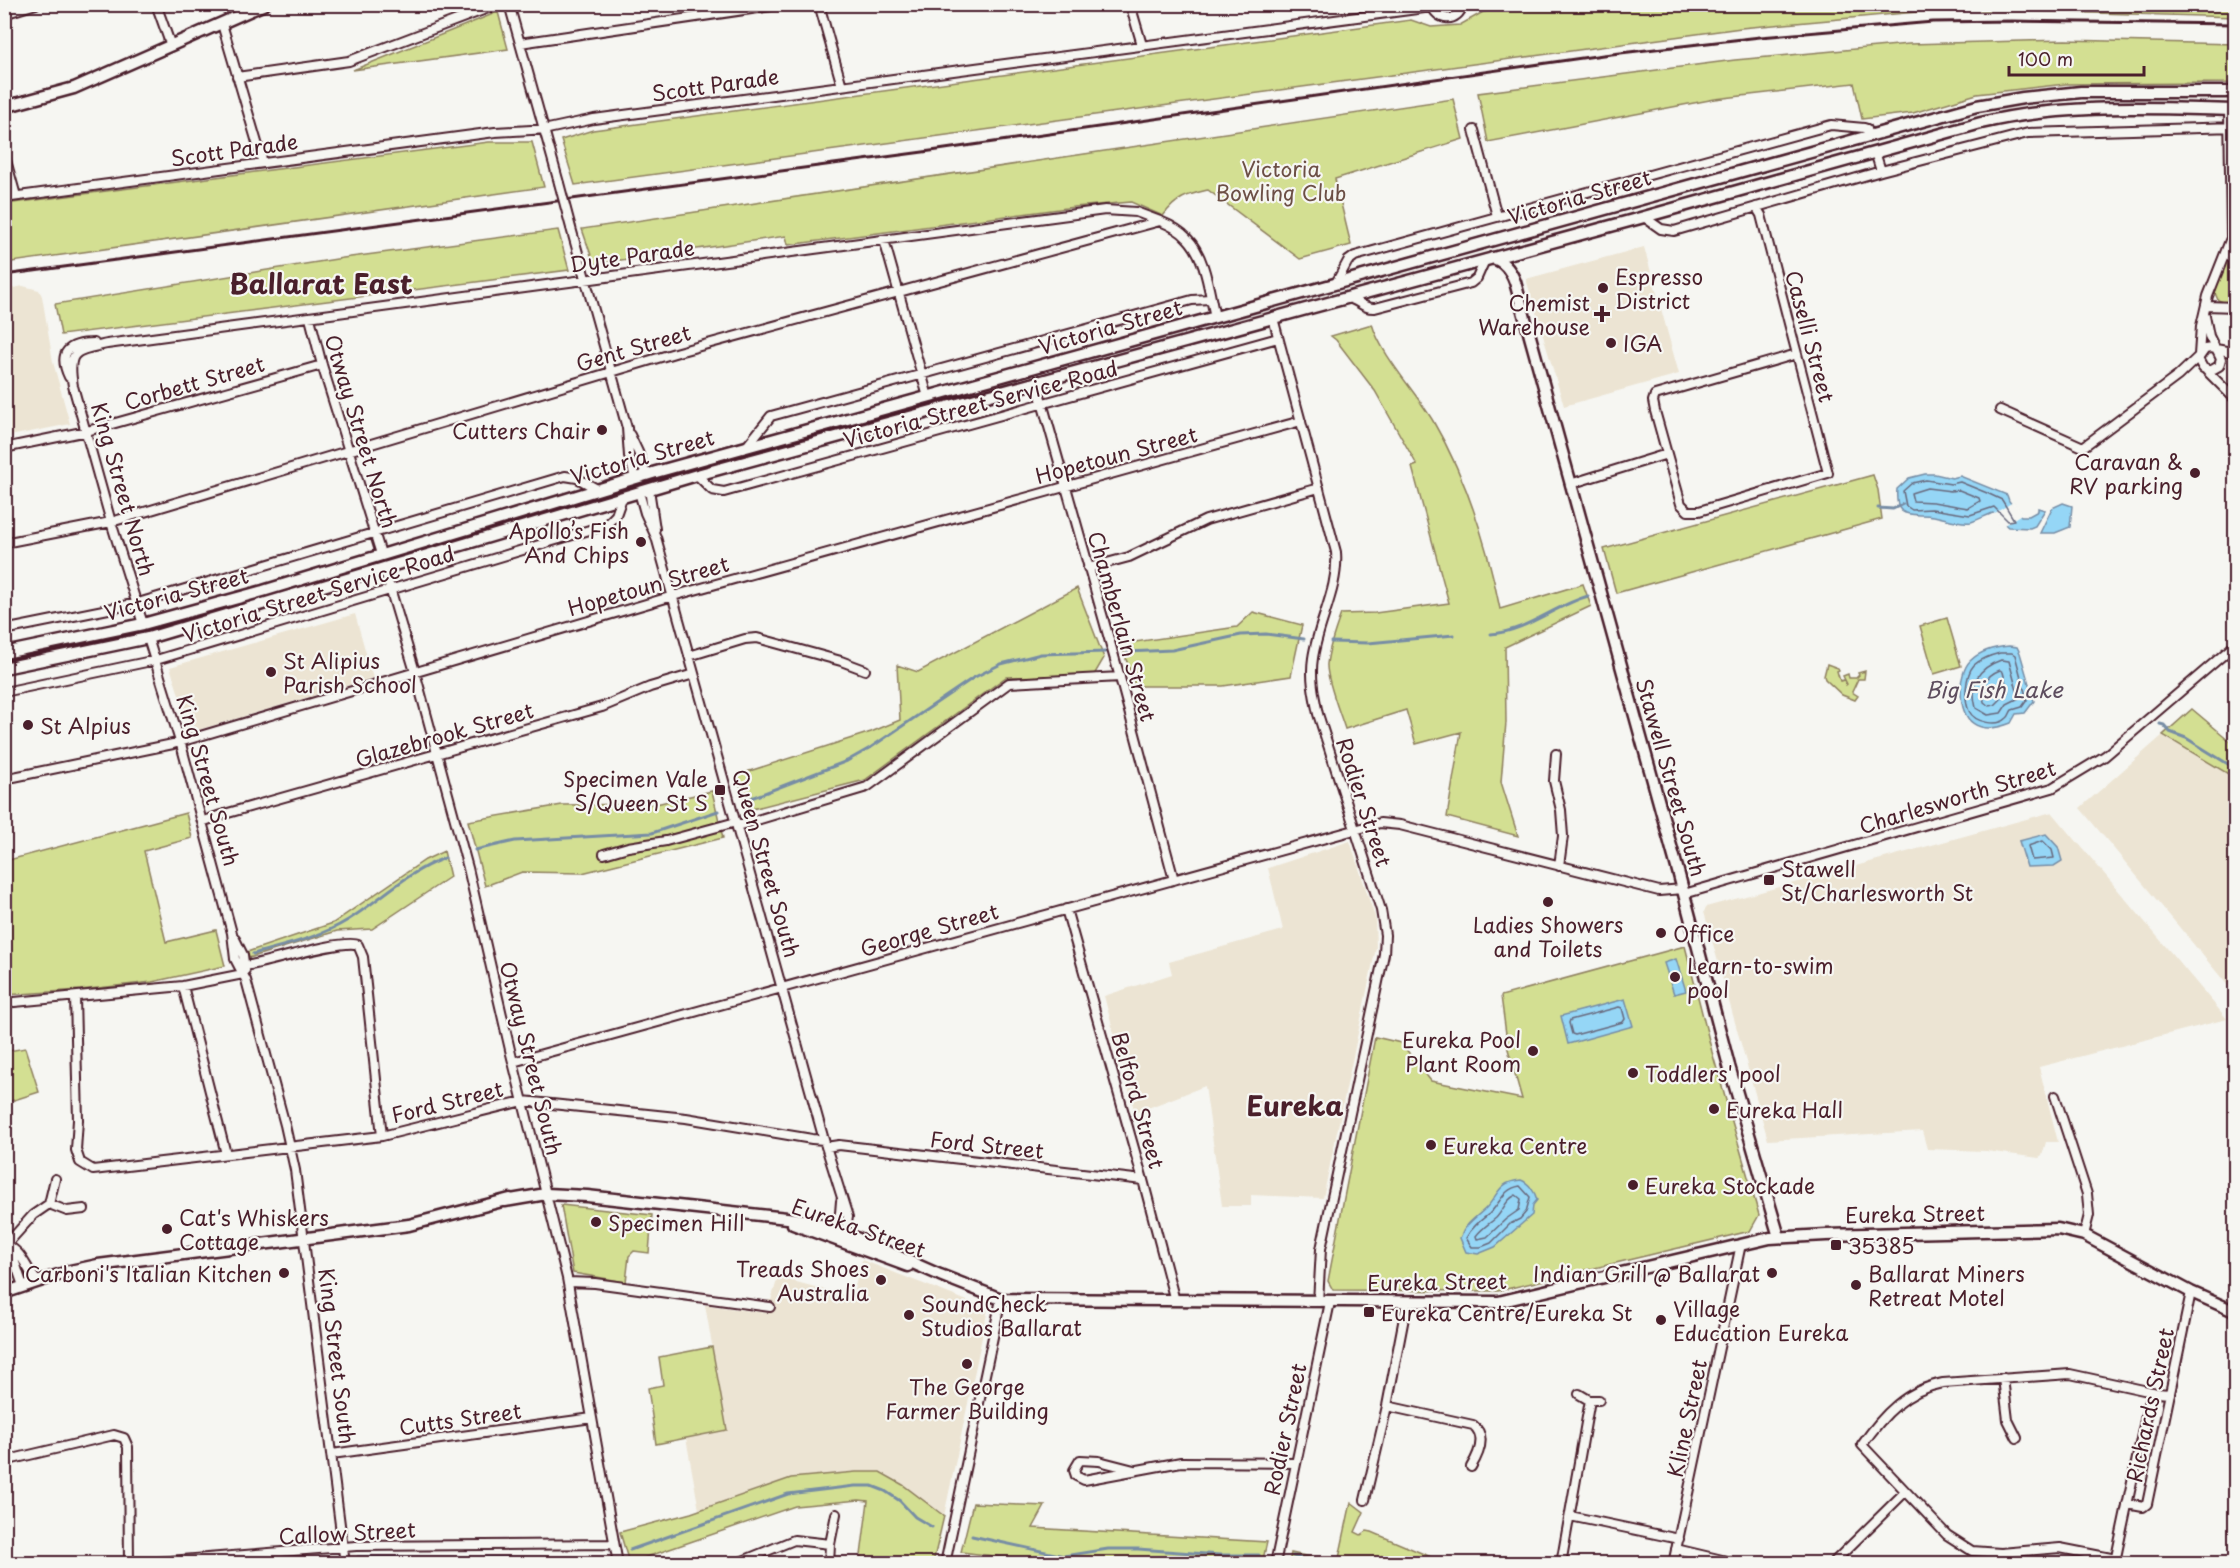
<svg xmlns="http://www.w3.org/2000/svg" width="2240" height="1568" viewBox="0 0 2240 1568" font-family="'Playpen Sans',sans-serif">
<rect width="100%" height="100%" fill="#f6f6f2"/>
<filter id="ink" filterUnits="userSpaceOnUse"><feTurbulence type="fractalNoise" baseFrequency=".0167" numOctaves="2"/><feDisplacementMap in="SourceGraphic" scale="12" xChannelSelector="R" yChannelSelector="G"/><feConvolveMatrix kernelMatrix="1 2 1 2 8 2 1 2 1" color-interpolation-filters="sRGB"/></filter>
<g filter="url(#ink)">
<path fill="#ece4d3" d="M1644,247L1679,374L1564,406L1526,279Z
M23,286L39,290L42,296L53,362L70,424L5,437V290Z
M355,614L373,678L191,732L170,667Z
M2163,735L2235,778V994L2080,808Z
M2052,812L2227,1019L2039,1067L2058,1142H2046L2042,1156L2039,1158L1986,1151L1927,1149L1922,1131L1768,1140L1704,912L1706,907Z
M1350,841L1375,917L1376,948L1323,1198L1251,1195V1206H1222L1205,1086L1135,1113L1104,996L1172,974L1169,962L1283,930L1268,868Z
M862,1260L988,1309L944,1516L903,1485L791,1478L699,1510L686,1438L727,1430L705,1305L767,1313L768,1300H771L778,1277L852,1297Z"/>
<path fill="#d3df92" stroke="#8e7f5e" stroke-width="1.5" d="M1535,4H2235L2236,17L1950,9L1741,28L575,185L561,140L593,130L1411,20L1431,27L1460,25L1483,12Z
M498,12L508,49L353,70Z
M2065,40L2235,44V83L2066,84L1977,94L1913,113L1862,119L1854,83L1715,99L1488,142L1478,93L1735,60L1909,44Z
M1453,99L1463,139L1335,179L1351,245L1300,259L1208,190C1187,195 1177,197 1163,216L1131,202L1074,207L788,245L786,236L594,264L582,229C872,183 1163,144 1453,99Z
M489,142H532L544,187L5,263V204Z
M558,230L569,270L61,335L55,304L343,258Z
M2235,240V303H2226L2218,300L2215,293L2216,287Z
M1372,324C1381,355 1415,391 1433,421C1467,479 1487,543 1500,609L1583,584L1591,606L1505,647L1506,722L1501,782L1518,836L1447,817L1461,732L1416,744L1406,710L1345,729C1340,713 1326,679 1327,664C1329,647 1335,630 1341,614L1375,613L1449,603L1412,467L1417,465L1375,391L1336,340L1331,336Z
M1873,475L1878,490L1882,519L1616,593L1604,549Z
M1077,588L1104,658L1094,675L1006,677L865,780L748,810L737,775L871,732L900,720L897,665L918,672Z
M1253,612L1302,625L1291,676L1223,686H1135L1121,644L1237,627Z
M1947,618L1961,666L1934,674L1920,626Z
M1827,664L1838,668L1839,670L1837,671L1840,681L1844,680L1846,685L1847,684L1843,676L1848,674L1849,678H1856L1859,675L1858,673L1865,671L1864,679H1858L1852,692L1858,696L1855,700L1842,695L1825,679L1824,676Z
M2192,709L2235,745V778L2163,735Z
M712,791L723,838L582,873L522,872L485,886L468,821L562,805L656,804Z
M186,813L192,838L144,851L166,942L216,930L225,966L152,982L80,990L5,995V861Z
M444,851L450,877L372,929L337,931L249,958L247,952L333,923L425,860Z
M1685,946L1712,1052L1759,1215L1750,1231L1498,1291L1333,1290L1328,1281L1375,1037L1401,1043L1431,1081L1522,1099L1508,1049L1501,996Z
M4,1037L9,1051L25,1048L39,1092L5,1103Z
M561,1205L652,1215L649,1253L634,1251L629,1256L626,1282L573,1273Z
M712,1347L727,1430L656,1444L648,1388L663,1385L659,1357Z
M856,1472H880L903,1485L944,1516L933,1563H860L868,1501L859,1500L795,1506L629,1563L620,1532L691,1513L791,1478Z
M1351,1502L1364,1512L1355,1532L1361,1535L1367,1531L1372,1532L1445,1563H1289L1291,1553L1338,1563Z
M973,1503L1045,1506L1033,1528L1267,1542L1262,1564L1208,1562L1207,1564H1060L961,1552Z"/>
<path fill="#95d6f6" stroke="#778da5" stroke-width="1.5" d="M1925,474H1935L1952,478L1960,476L2007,495L2009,501L2021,516H2029L2038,511V508L2045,510L2035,526L2030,528L2008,527L1993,513C1987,515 1978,520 1971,522C1960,524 1945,518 1934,516C1914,512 1894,523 1897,489L1909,478Z
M2063,503L2072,506L2070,527L2055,533H2040L2052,508Z
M2009,646L2017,647L2020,653L2034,701L2025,713L2016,714L2011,723C1978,736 1960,723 1961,687C1961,680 1964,667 1970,661C1980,651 1996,647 2009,646Z
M2046,834L2058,847L2062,861L2054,866L2027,867L2019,841Z
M1676,959L1686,991L1674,994L1664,963Z
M1625,999L1633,1026L1568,1044L1561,1016Z
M1521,1180C1529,1183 1535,1192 1537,1200L1533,1205L1532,1215L1495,1247L1478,1254L1466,1252L1460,1238C1465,1224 1475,1218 1485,1209C1499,1196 1496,1182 1521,1180Z"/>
<path fill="#f6f6f2" d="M2013,502L2023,513L2001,527L1990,516Z"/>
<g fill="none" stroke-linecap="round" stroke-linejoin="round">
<path stroke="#68687c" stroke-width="1.5" d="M1926,480L1951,484L1960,482L1987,493L2002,500L2014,520L2008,521L1994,507L1970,515L1932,509L1912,510L1906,506L1903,491L1912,483Z
M1927,488L1951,491L1959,490L1979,498L1980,501L1968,508L1933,502L1913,501L1911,493Z
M2000,653H2012L2015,655L2027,700L2022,707L2012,710C2010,712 2010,716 2007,718C1998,727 1975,723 1969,711C1964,700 1965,675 1974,665C1981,659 1992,655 2000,653Z
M2001,660L2009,661L2019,698L2007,704L2001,713L1988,715L1976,708C1970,683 1976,669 2001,660Z
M2000,670L2003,672L2008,692L1995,705L1989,706L1984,702C1982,687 1984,676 2000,670Z
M2043,841L2052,850L2054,858L2032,860L2028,846Z
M1619,1007L1622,1008L1625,1019L1623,1022L1575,1035L1572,1034L1569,1023L1570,1020Z
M1520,1186L1530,1197L1526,1212L1520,1219L1510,1224L1491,1243L1481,1247H1472L1466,1238C1472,1227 1480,1221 1489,1214C1501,1203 1502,1189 1520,1186Z
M1516,1195L1521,1199L1519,1210L1506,1219L1487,1237L1477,1239L1476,1236C1482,1228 1489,1224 1496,1218C1504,1210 1505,1200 1516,1195Z"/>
<path stroke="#778da5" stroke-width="3" d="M1878,508L1893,509L1903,504
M1491,634C1527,631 1554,606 1588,596
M1331,642L1368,643L1454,635
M1127,652L1172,650L1241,635L1266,634L1304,639
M2160,724L2164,725L2170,732L2186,738L2236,769
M746,800L847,761L870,748L973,678L1001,664L1041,654L1106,652
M475,850L515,841L652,833L718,811
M253,954C285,945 319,938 348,920C380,900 408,871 445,858
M972,1536L1064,1556L1108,1549H1138L1220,1555H1259
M630,1550L788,1494L855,1486H872L885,1491L900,1501L915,1517L932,1527
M1293,1556L1322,1564
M358,1557L596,1558"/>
<g stroke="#4a1f2b" stroke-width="12">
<path id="street" d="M156,4L171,46
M509,4L559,183
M819,4L842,86
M1130,4L1142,45
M1431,4C1437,22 1458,24 1463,4
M4,14L36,4
M222,24L263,163
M520,43L785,4
M237,77L349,61L499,4
M1474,130L1497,216
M1875,152L1881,171
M4,153L16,196
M4,198L495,132L548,129L594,119L1432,7
M1756,207L1761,215L1793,339L1797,354L1828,473L1699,511H1688L1681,504L1655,411L1653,401L1655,395L1797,354
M1644,217L1661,229L1674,231L1881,171L2028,133L2236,127
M571,228L627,428L629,456L635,478
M884,240L928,397
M1336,283L1348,261L1355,256L1831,125L1864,128L1867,129L1869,136
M1348,298C1359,300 1363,309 1375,308L1471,283L1477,278L1485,260
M2206,306L2236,307
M2205,316L2209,336L2216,350
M310,318L322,365L381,554
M1273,318L1336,552C1339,589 1318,622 1313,658C1310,677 1314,695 1318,714L1381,910L1385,935L1384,954L1321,1249L1318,1302
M2217,351L2221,359L2219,366L2210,371L2203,368L2198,359L2205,349L2211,348L2236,353
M2199,355L2201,326L2208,296L2231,238L2229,110
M2206,370L2236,400
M69,377C57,352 69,343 94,343
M1036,381L1119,674L1174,880
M2000,410L2083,447L2178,376L2199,356
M630,435L638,452L646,475
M747,446L771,416L1192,300L1210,299
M4,448L87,431L322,365
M697,475L712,490L724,492L1278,338
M1570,484L1667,454
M649,489L655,529
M639,492L645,513L656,537L824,1140L848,1217L845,1233
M4,543L111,522L678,352L1160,221C1170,225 1180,230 1187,238C1206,257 1209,292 1215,317
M384,568L415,672L468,868L511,1054L567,1278L618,1564
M1088,568L1129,557L1206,520L1319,488
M143,624L111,522L73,386C67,350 75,351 107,344L1105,210L1136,212L1160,221
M4,630L138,603L565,476L577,478L597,489
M148,638L182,748L232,933L235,959L246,980L285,1125L295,1170L345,1564
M689,656L745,639L757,638L841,661L865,670
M4,692L156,660L606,525L616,515L622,498
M1556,754L1554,781L1561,810L1563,836L1559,866
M4,779L173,744L673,596L1301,421
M202,822L221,815L602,707L650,687L694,674
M737,826L867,787L1009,683L1120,677
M604,854L628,847L666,841L736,822
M1684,894L2052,788L2105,756L2236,644
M1066,909L1143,1180L1175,1301
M235,939L243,955L245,970
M245,966C267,963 345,938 358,945L363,957L382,1136
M183,986L226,1154
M75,997L78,1120L76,1150L80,1162L93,1170L382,1136L523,1101L686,1118L812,1139L824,1140
M4,1003L183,986L243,974
M513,1062L1380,823L1400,825L1659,891L1683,889
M2055,1096L2087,1194L2089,1215L2084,1235
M826,1147L839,1145L1143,1180
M49,1204L67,1211L84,1209
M834,1229L840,1213L841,1201
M4,1243C25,1254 23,1265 37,1281
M7,1244L33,1215L49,1204L55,1179
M9,1245L23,1286
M568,1282L595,1283L770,1307
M2003,1378L2008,1420L2017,1438
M1579,1394L1589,1400H1599
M1387,1406L1473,1425C1487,1436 1479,1454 1471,1467
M332,1454L592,1418
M4,1461L114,1435L124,1438L128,1447L129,1563
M1134,1470L1099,1461L1080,1460L1074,1470L1076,1476L1084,1480L1181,1462L1296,1463
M1365,1500L1387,1406L1407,1302
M2127,1504L2143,1507L2147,1504L2191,1292
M1570,1516L1679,1539
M1676,1549L1739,1564
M2116,1559L2060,1548L2001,1553L1972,1551L1947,1535L1862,1445C1883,1415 1906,1390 1943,1383L2070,1374L2157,1393L2170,1394
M2115,1562L2148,1406L2151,1399L2157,1393
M83,1564L145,1563L356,1546L614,1544
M735,1564L794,1540L830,1544
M829,1564L830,1544L836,1514
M945,1564L1001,1299
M1275,1564L1330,1302
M1561,1564L1590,1400
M1673,1564L1741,1244
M1832,1564L1905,1492"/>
</g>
<g stroke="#4a1f2b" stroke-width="15">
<path id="secondary" d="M4,107L74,88L265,4
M1492,258C1504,261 1511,271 1515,282L1679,875L1729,1066L1779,1237
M4,653L143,624L263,591L656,472L1977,106L2023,98L2081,92H2236
M4,668L148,638L697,475L1644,217L1981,123C2064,103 2151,108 2236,110
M505,1201L546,1194L587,1196L805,1220L845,1233L940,1275L1001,1299L1498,1302L1770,1238L1826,1235L2058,1229L2084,1235L2191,1292L2236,1312
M793,1224L908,1266
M4,1293L70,1271L98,1265L409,1225L510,1199"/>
</g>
<use href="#street" stroke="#f6f6f2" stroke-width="8"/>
<use href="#secondary" stroke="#f6f6f2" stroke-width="10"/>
<path stroke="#4a1f2b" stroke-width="3" d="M4,275L938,150L1603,55L1760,37L1933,22L2012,21L2236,24"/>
<g stroke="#4a1f2b" stroke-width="12" stroke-linecap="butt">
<path id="street-bridge" d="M559,183L571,228"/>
</g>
<use href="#street-bridge" stroke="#f6f6f2" stroke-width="8"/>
</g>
</g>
<g fill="#4a1f2b" stroke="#f6f6f2" stroke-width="2">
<circle cx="1603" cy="288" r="6"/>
<path d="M1599 305h6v6h6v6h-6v6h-6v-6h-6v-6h6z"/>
<circle cx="1611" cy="343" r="6"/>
<circle cx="602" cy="430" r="6"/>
<circle cx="2195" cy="473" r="6"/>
<circle cx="641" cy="542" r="6"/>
<circle cx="271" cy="672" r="6"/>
<circle cx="28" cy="725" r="6"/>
<rect x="714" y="784" width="12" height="12" rx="3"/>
<rect x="1763" y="874" width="12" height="12" rx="3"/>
<circle cx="1548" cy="902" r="6"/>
<circle cx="1661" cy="933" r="6"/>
<circle cx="1675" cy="977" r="6"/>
<circle cx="1533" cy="1051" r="6"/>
<circle cx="1633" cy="1073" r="6"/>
<circle cx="1714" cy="1109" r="6"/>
<circle cx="1431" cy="1145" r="6"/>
<circle cx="1633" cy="1185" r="6"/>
<circle cx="596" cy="1222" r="6"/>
<circle cx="167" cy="1229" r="6"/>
<rect x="1830" y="1239" width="12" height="12" rx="3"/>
<circle cx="284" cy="1273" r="6"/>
<circle cx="1772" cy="1273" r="6"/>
<circle cx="881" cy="1280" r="6"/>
<circle cx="1856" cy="1285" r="6"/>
<rect x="1363" y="1306" width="12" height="12" rx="3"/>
<circle cx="909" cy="1315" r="6"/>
<circle cx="1661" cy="1320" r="6"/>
<circle cx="967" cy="1364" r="6"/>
</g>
<g text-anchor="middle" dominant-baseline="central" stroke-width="4.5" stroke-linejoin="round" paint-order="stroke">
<g font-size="21" fill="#4a1f2b" stroke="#f6f6f2">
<text transform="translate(715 84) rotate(-8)">Scott Parade</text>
<text transform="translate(234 149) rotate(-8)">Scott Parade</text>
<text transform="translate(1579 196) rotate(-16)">Victoria Street</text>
<text transform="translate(632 255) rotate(-8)">Dyte Parade</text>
<text transform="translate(1110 326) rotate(-16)">Victoria Street</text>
<text transform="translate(1811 336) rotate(75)">Caselli Street</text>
<text transform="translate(633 347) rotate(-16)">Gent Street</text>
<text transform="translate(194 382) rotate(-16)">Corbett Street</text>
<text transform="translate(980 403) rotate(-15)">Victoria Street Service Road</text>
<text transform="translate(362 431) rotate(73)">Otway Street North</text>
<text transform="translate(1116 454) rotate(-15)">Hopetoun Street</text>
<text transform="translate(642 456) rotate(-16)">Victoria Street</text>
<text transform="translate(124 489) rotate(74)">King Street North</text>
<text transform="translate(648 585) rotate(-16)">Hopetoun Street</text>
<text transform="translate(176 593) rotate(-15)">Victoria Street</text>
<text transform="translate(318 593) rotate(-17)">Victoria Street Service Road</text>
<text transform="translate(1123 626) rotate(74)">Chamberlain Street</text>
<text transform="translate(444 734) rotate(-16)">Glazebrook Street</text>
<text transform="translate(1672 777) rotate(74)">Stawell Street South</text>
<text transform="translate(209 780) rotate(74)">King Street South</text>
<text transform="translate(1957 796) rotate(-17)">Charlesworth Street</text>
<text transform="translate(1365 802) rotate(72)">Rodier Street</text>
<text transform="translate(767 863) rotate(74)">Queen Street South</text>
<text transform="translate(929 929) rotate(-16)">George Street</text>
<text transform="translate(532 1058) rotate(76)">Otway Street South</text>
<text transform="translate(1139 1100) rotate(74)">Belford Street</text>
<text transform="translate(447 1101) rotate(-14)">Ford Street</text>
<text transform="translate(987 1144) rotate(6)">Ford Street</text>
<text transform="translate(1915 1213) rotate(-1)">Eureka Street</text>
<text transform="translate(859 1227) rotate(19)">Eureka Street</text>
<text transform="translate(1437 1281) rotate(-1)">Eureka Street</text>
<text transform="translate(338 1356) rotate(83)">King Street South</text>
<text transform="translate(2149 1405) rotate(-78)">Richards Street</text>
<text transform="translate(460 1418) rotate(-8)">Cutts Street</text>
<text transform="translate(1686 1418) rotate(-78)">Kline Street</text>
<text transform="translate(1284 1429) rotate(-78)">Rodier Street</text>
<text transform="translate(347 1532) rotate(-3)">Callow Street</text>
</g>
<g font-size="21" fill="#6c4f45" stroke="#f6f6f2">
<text x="1281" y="168">Victoria<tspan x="1281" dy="24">Bowling Club</tspan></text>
</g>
<g font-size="21" fill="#4a1f2b" stroke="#f6f6f2" text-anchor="start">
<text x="1615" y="276">Espresso<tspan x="1615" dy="24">District</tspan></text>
<text x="1590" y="302" text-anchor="end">Chemist<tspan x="1590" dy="24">Warehouse</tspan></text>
<text x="1623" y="343">IGA</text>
<text x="590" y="430" text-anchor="end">Cutters Chair</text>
<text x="2183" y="461" text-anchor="end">Caravan &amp;<tspan x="2183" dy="24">RV parking</tspan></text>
<text x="629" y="530" text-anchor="end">Apollo’s Fish<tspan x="629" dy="24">And Chips</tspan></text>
<text x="283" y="660">St Alipius<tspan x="283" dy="24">Parish School</tspan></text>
<text x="40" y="725">St Alpius</text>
<text x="708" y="778" text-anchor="end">Specimen Vale<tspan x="708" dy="24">S/Queen St S</tspan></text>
<text x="1781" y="868">Stawell<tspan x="1781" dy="24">St/Charlesworth St</tspan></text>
<text x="1548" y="924" text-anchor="middle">Ladies Showers<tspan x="1548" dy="24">and Toilets</tspan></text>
<text x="1673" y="933">Office</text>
<text x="1687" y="965">Learn-to-swim<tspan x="1687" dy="24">pool</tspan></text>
<text x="1521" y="1039" text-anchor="end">Eureka Pool<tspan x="1521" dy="24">Plant Room</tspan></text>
<text x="1645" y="1073">Toddlers' pool</text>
<text x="1726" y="1109">Eureka Hall</text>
<text x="1443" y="1145">Eureka Centre</text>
<text x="1645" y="1185">Eureka Stockade</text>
<text x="179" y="1217">Cat's Whiskers<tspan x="179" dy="24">Cottage</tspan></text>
<text x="608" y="1222">Specimen Hill</text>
<text x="1848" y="1245">35385</text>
<text x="869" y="1268" text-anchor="end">Treads Shoes<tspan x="869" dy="24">Australia</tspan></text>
<text x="272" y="1273" text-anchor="end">Carboni's Italian Kitchen</text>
<text x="1760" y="1273" text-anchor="end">Indian Grill @ Ballarat</text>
<text x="1868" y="1273">Ballarat Miners<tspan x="1868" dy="24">Retreat Motel</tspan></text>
<text x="921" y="1303">SoundCheck<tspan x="921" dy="24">Studios Ballarat</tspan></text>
<text x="1673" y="1308">Village<tspan x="1673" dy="24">Education Eureka</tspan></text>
<text x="1381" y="1312">Eureka Centre/Eureka St</text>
<text x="967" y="1386" text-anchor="middle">The George<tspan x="967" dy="24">Farmer Building</tspan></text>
</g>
<g font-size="22" font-style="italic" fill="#5d4d5e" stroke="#f6f6f2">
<text x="1994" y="688">Big Fish Lake</text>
</g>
<g font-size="27" font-weight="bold" fill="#4a1f2b" stroke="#f6f6f2">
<text x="321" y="282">Ballarat East</text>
<text x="1295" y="1104">Eureka</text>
</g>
</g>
<rect width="2240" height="1568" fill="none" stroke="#f6f6f2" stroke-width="24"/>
<rect x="12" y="12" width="2216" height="1544" fill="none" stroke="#4a1f2b" stroke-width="2" filter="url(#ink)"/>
<path d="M2009 66v9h135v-9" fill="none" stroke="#4a1f2b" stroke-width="3"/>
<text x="2018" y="66" font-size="18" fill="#4a1f2b" stroke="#f6f6f2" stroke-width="4.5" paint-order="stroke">100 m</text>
</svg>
